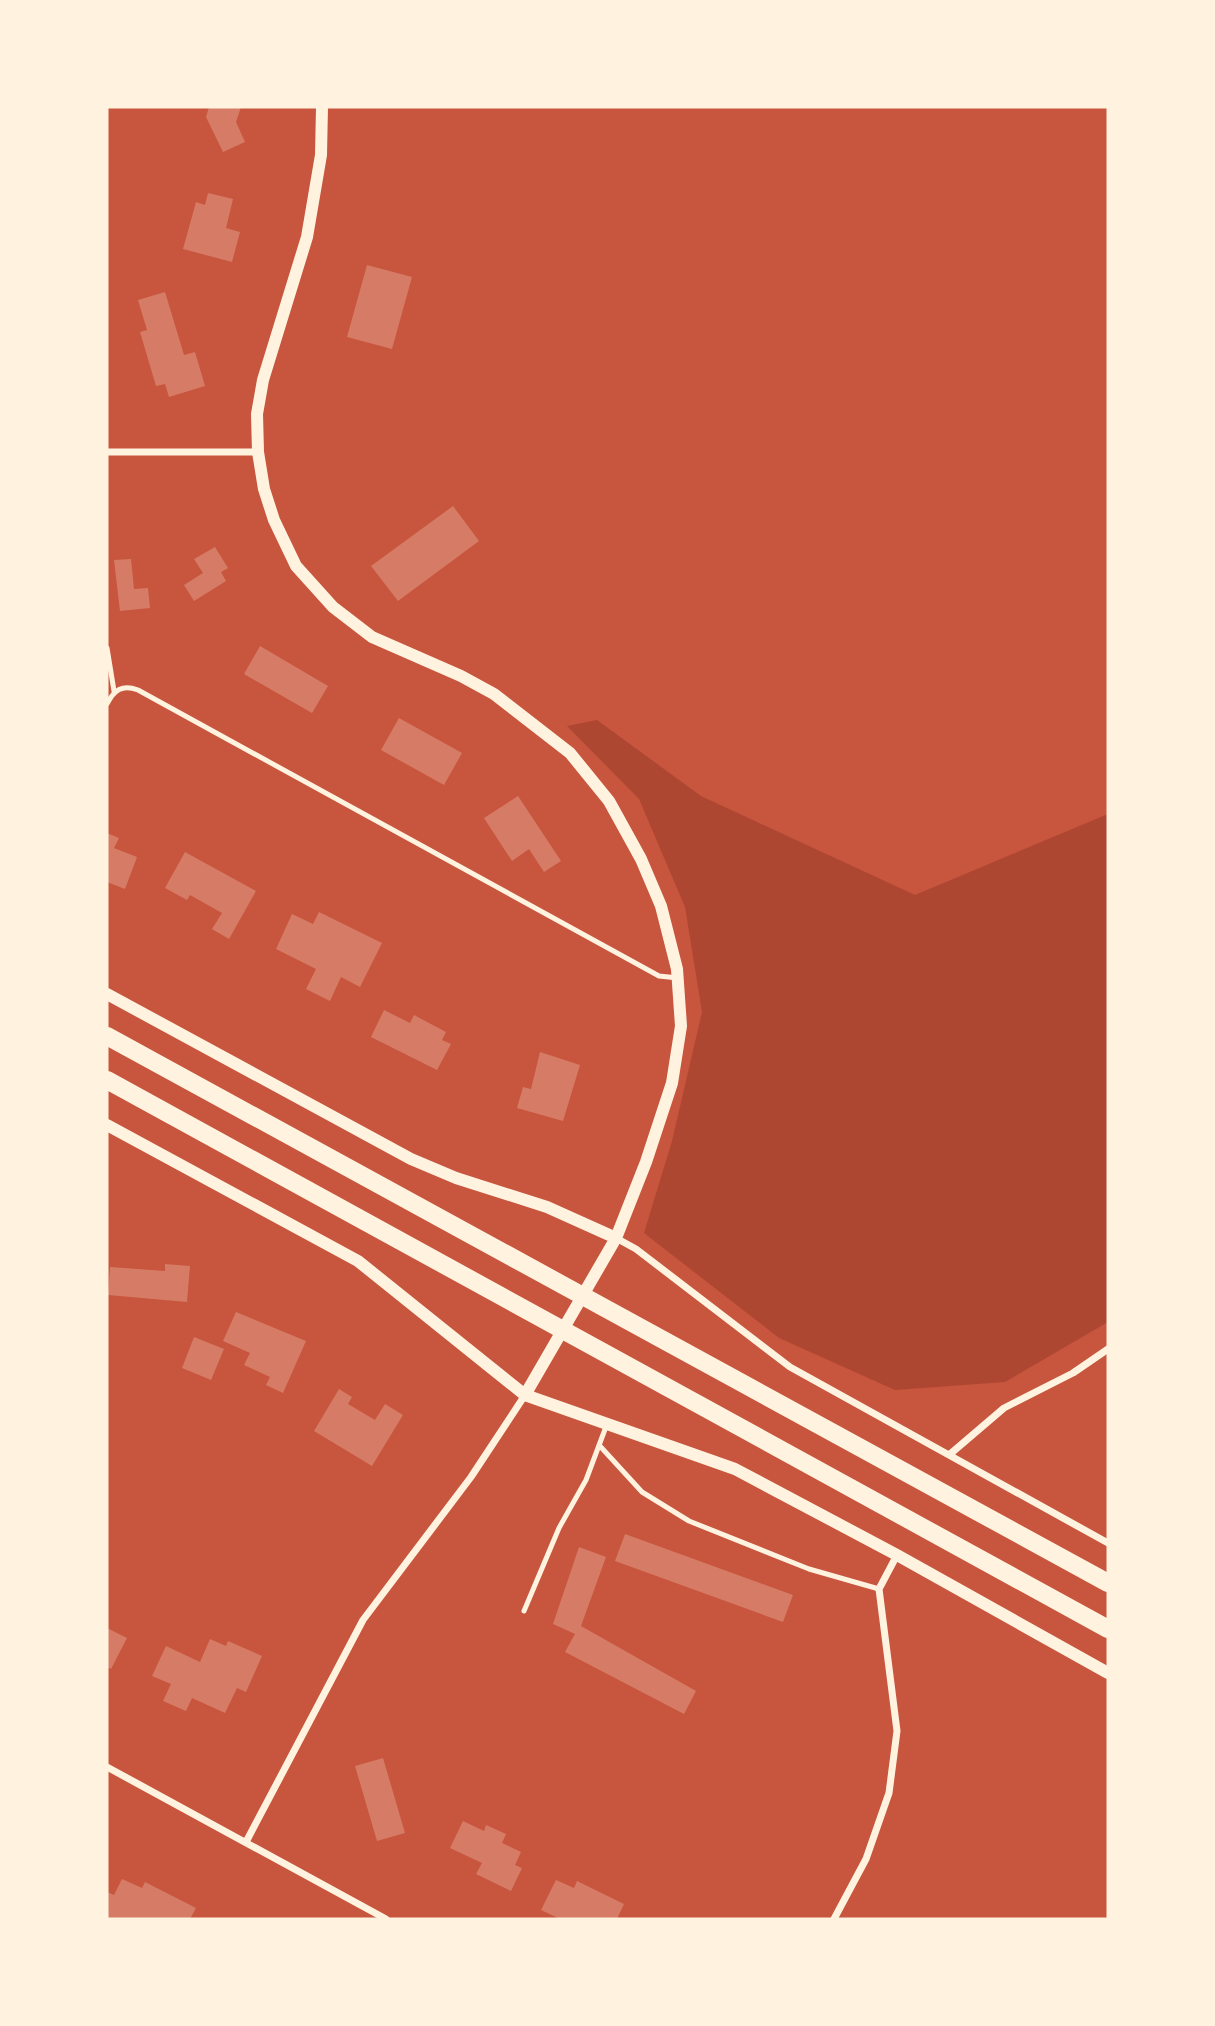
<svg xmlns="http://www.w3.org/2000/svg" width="1215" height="2026" viewBox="0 0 1215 2026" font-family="'Archivo Narrow',sans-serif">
<rect width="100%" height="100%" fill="#c8553d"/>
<path fill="#ae4732" d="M597,720L701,796L915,895L1108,814V1322L1005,1382L895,1390L779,1338L644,1233L672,1141L702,1012L685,907L639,799L567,726Z"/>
<path fill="#d67c66" d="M209,107H241L236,122L245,142L223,152L206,117Z
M208,193L233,199L226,228L240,232L232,262L183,249L196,202L205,205Z
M367,265L412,277L392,349L347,337Z
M165,292L184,355L195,352L205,386L169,397L165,384L156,386L140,332L147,330L138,300Z
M453,506L479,541L398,601L371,566Z
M215,547L228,568L221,572L226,581L194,601L184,585L203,573L194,559Z
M131,559L134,589L148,588L150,608L120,611L114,560Z
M260,646L328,686L312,713L244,674Z
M399,718L462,753L444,785L381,750Z
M518,796L561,861L544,872L529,849L512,861L484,818Z
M107,833L119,838L114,848L137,857L125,889L107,882Z
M185,852L256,891L229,939L212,929L222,913L190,895L187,900L165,888Z
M319,912L382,943L360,987L341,977L330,1001L306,989L316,969L276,949L292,914L313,924Z
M384,1010L410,1023L414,1015L446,1032L442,1040L451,1044L437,1070L371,1037Z
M540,1052L580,1065L563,1121L517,1108L523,1087L531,1089Z
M165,1264L190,1266L187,1302L108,1295L110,1267L165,1271Z
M236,1312L306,1341L283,1393L266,1385L270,1377L244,1365L250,1353L223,1341Z
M194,1337L224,1349L211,1380L182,1368Z
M339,1389L352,1397L348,1404L375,1420L385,1404L403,1415L372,1466L314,1431Z
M625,1534L793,1595L783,1622L615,1561Z
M579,1547L606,1557L581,1626L696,1691L684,1714L565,1652L575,1634L553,1624Z
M107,1628L127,1638L111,1669L107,1667Z
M210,1639L226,1646L228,1641L262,1656L246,1692L237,1688L225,1713L192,1698L186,1711L163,1701L171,1684L152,1676L166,1646L200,1662Z
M383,1758L405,1833L377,1841L355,1766Z
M463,1821L484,1831L486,1825L506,1834L502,1843L521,1852L515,1865L522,1868L511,1891L476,1874L482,1863L450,1848Z
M122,1879L142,1888L145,1882L196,1908L190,1919H107V1892L114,1895Z
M556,1880L574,1888L577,1881L624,1904L617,1919H560L541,1910Z"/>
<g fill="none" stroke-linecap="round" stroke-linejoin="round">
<path stroke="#fff3e0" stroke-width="5" d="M107,648L114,691
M107,704C114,690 122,684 138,690L659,976L678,978
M599,1445L642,1492L689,1521L809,1569L879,1589
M524,1611L559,1528L586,1480L607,1424"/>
<path stroke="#fff3e0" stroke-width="7" d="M107,452H258
M616,1238L636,1249L790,1367L1108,1543
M949,1455L1004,1408L1073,1373L1108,1349
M107,1767L386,1919
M246,1842L363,1620L471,1477L525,1395
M834,1919L866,1859L889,1793L897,1731L879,1589L897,1555"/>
<path stroke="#fff3e0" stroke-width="12" d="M322,107L321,155L307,237L263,380L257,414L258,452L264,489L274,520L296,566L333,607L372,637L461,676L494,694L570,753L609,801L641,859L661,906L677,969L681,1026L672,1083L646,1162L616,1238L525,1395
M107,994L411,1159L456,1178L547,1207L616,1238
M107,1125L358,1261L525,1395L735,1469L897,1555L1108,1673"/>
<path stroke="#fff3e0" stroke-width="18" d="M107,1036L1108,1583
M107,1080L1108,1629"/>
</g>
<rect width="1215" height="2026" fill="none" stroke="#fff3e0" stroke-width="217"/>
</svg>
